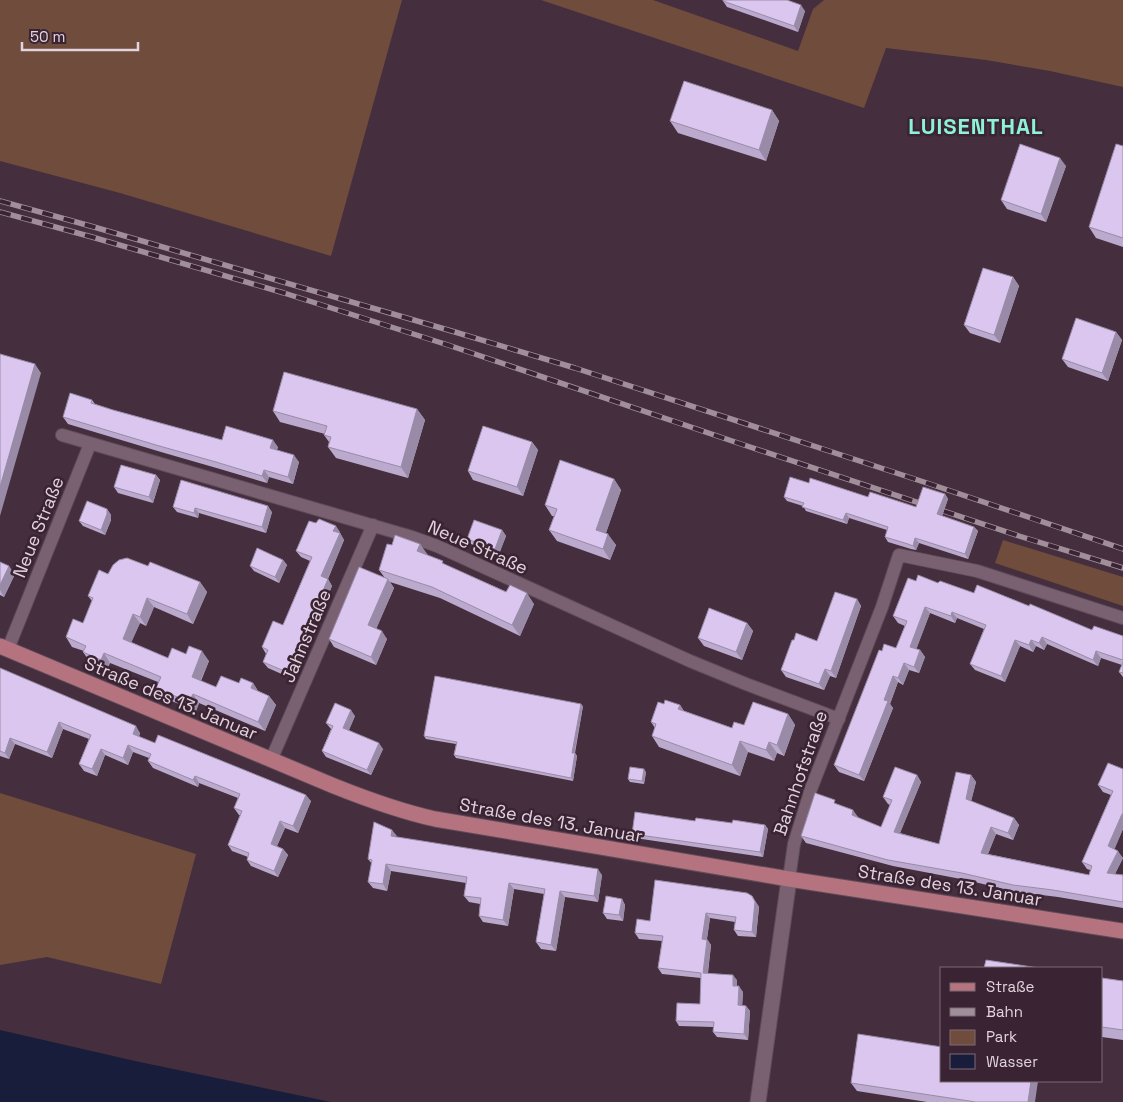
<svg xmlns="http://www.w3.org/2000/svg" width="1123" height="1102" viewBox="0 0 1123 1102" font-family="'Space Grotesk',sans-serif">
<rect width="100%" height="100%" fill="#452e3d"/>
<path fill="#6f4c3c" d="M0,0H402L331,256L120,193L0,161Z
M541,0H653L798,51L813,9L824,0H1123V87L1050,71L986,60L886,48L864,108Z
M1003,540L1123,577V606L995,563Z
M0,793L196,854L161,984L47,957L0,965Z"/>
<path fill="#191d3c" d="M0,1030L135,1061L331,1102H0Z"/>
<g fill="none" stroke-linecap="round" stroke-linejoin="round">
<g stroke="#5e4b58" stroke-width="14">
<path id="street" d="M62,435L412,537L437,546L690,661L746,684L839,719
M8,649L90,444
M271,760L373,525
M789,879L794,844L811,789L882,607L899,555L977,571L1123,618"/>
</g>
<g stroke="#5e4b58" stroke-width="17">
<path id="secondary" d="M758,1102L789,879"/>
</g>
<g stroke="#5e4b58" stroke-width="17">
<path id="primary" d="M0,646L334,786C369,800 399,811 435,819L789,879L1123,931"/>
</g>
<use href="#street" stroke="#7a6171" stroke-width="12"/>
<use href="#secondary" stroke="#7a6171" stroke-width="15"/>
<use href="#primary" stroke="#b5727f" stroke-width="15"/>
<g stroke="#a18e9b" stroke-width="5.5">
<path id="rail" d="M0,201L94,227L455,332L575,368L930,484L1123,549
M0,212L92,237L284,293L448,345L741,444L1019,536L1123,568"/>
</g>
<use href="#rail" stroke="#3a2433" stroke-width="4" stroke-dasharray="11" stroke-linecap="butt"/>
</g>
<path fill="#bbaacd" d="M723,1L805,11L798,32L727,7Z
M772,110L779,121L766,161L678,133L670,121Z
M1123,146V247L1096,238L1089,227Z
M1066,166L1046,222L1007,209L1001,200Z
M1013,277L1019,286L1000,343L970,333L964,325Z
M1116,332L1122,340L1108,381L1068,367L1062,359Z
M92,400L95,404L113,410L222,440L278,447L277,450L299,462L293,484L269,477L267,483L220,469L161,452L68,424L63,417Z
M417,409L425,420L408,478L336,458L328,447L329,442L324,435L325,434L280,422L273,411Z
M532,442L538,450L523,496L473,480L468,471Z
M156,475L160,480L153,503L118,493L114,487Z
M614,479L621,490L606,533L616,545L610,560L557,541L549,530L554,516H552L545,505Z
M809,483L868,497L916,507L945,494L948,499L942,516L974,527L978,531L968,559L919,543L916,550L911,549L888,542L885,537L887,530L849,518L847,524L806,511L803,506L787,501L784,497Z
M173,507L272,512L266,533L199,513L198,518L177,512Z
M107,509L111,515V520L105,535L83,526L79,521Z
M502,530L506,536L499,554L471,544L467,539Z
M340,532V533L344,540L328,579L332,586L309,640H310L293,679L268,668L263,662L266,654L262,647L283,625L310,561L301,557L296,551Z
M420,544L427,555L446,565L534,604L520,636L440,598L390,582L394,588L376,629L387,639L376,665L334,647L329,639L385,578L379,570L392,545Z
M283,560L287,565L279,583L254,571L250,566Z
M0,562L15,574L4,597L0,595Z
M148,566L200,582L207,592L193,624L154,607L146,626L140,623L131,642L168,658L186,654L209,661L201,681L216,687L239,683H253L258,691L269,696L276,705L265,731L199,703L196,711L162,697L156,688L158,682L110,663L107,669L90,662L83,652L84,651L72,647L66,637L83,623L92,601L88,596L108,574Z
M916,581L938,583L974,593L1029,606L1092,630L1123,636V677L1119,672L1122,665L1101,658L1098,666L1047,644L1044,650L1036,646L1033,652L1020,646L1005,682L975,670L970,664L984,629L957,618L955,623L930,613L916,649L920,650L925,657L919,673L909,670L903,685L898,682L890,704L893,708L864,781L839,772L834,765L882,651L896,648L905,626L898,623L893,616Z
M857,599L861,606L836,678L830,676L824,690L786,677L781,670L794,640L817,641Z
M747,623L753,631L742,660L704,646L698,638Z
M0,668L140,733L139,737L311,801L298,833L285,828L277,846L283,849L288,855L278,877L251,866L247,860L248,857L232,851L228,845L240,815H239L234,808L238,798L199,783L198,787L153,768L148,761L149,758L133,752L128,765L105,755L97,776L84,771L79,764L89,739L63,729L52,758L15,744L9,759L0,756Z
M664,704L680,705L684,711L732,728L788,714L795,725L784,756L777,753L774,761L748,752L740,776L659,747L652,736L655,728L651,722Z
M583,706L575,753L577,756L573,781L456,758L454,755L456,744L426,739L424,736Z
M355,716L349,730L383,749L371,775L326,757L322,751L331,729L326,723Z
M1123,769V829L1114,849L1123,858L1115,874L1123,875V908L1058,897L1017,892L966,880L893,866L806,843L801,836L839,805L858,817V818L881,827L890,805L888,804L883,797L917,775L921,782L900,833L939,844L971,775L976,782L971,801L1014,818L1019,825L1013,840L996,834L988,854L1089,875L1090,870L1087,869L1082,862L1111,795L1103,792L1098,785Z
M646,772L644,784L630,782L628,779Z
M695,821L765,825L768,829L763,857L635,838L632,834Z
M397,837L602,875L598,902L565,897L556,951L541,949L536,942L544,894L514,889L508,926L483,922L479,916L480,904L469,902L464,896L466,883L391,871L387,891L373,888L368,882L372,864L368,859Z
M752,896L759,907L756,937L738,936L734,930L735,922L710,918L707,939L711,945L708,973L737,980V986L743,992L742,1005L746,1006L750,1011L748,1040L717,1037L713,1032V1027L679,1026L676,1021L700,1004L701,978L662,974L658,968L662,941L639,939L635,933L650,921Z
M622,899L625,905L623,921L607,919L603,913Z
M1102,978L1123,981V1040L1102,1037Z
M851,1083L1035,1102H927L857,1091Z"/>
<path fill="#998ba7" d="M801,5L805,11L798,32L794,26Z
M772,110L779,121L766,161L759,150Z
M1060,158L1066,166L1046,222L1041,214Z
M1013,277L1019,286L1000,343L994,335Z
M1116,332L1122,340L1108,381L1102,373Z
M35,364L41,373L0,516V487Z
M417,409L425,420L408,478L401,467Z
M273,440L278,447L275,455L270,448Z
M532,442L538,450L523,496L517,487Z
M294,455L299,462L293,484L288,477Z
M264,470L269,477L267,483L262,476Z
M156,475L160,480L153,503L149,497Z
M614,479L621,490L603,541L596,530Z
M945,494L948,499L941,519L937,514Z
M268,506L272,512L266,533L262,527Z
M195,508L199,513L198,518L194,513Z
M107,509L111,515V520L105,535L101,530Z
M846,513L849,518L847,524L843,520Z
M336,526L340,532L338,537L333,531Z
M974,527L978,531L968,559L965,554Z
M502,530L506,536L499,554L495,549Z
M340,533L344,540L326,583L321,576Z
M608,534L616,545L610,560L603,549Z
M915,538L919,543L916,550L913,546Z
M420,544L428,555L425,563L417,551Z
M283,560L287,565L279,583L275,577Z
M9,566L15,574L4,597L0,590V585Z
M328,579L332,586L309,640H310L293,679L289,673L304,634Z
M388,579L394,588L374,634L368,625Z
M200,582L207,592L193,624L187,614Z
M527,593L534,604L520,636L512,625Z
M147,598L154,607L146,626L140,617Z
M857,599L861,606L836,678L831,671Z
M925,607L930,613L915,653L910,647Z
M952,612L957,618L955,623L951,616Z
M133,614L140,623L129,648L123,639Z
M747,623L753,631L742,660L736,652Z
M382,631L387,639L376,665L371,657Z
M1042,637L1047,644L1044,650L1039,643Z
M1015,640L1020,646L1005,682L1001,676Z
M1031,640L1036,646L1033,652L1029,645Z
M920,650L925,657L919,673L914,667Z
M202,651L209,661L198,686L192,677Z
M1096,651L1101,658L1098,666L1093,660Z
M104,653L110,663L107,669L101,660Z
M904,663L909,670L903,685L898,678Z
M825,669L830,676L824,690L819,684Z
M893,676L898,682L890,704L893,708L864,781L859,775L884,700Z
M253,683L259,693L251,688Z
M193,694L199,703L196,711L189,702Z
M269,696L276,705L265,731L258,722Z
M581,704L583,706L574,755L572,753Z
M680,705L687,716L678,709Z
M351,710L355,716L347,734L343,728Z
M788,714L795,725L784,756L777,745Z
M59,722L63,729L52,758L47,752Z
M136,726L140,733L137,741L133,734Z
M10,738L15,744L9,759L5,753Z
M740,741L748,752L740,776L732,765Z
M769,742L777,753L774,761L766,750Z
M379,743L383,749L371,775L367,770Z
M128,745L133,752L128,765L123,758Z
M101,749L105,755L97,776L92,769Z
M575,753L577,756L573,781L571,778Z
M644,769L646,772L644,784L642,781Z
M917,775L921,782L898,838L894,832Z
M971,775L976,782L970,806L966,799Z
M195,776L199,783L198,787L193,780Z
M306,795L311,801L298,833L293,826Z
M853,810L858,817L856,822L852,815Z
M1122,814L1123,815V829L1113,853L1108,846Z
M1014,818L1019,825L1013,840L1008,833Z
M280,821L285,828L275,850L271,844Z
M765,825L768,829L763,857L760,852Z
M991,827L996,834L986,859L981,853Z
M392,830L397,836H391Z
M283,849L288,855L278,877L274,871Z
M1118,851L1123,858L1112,879L1107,873Z
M386,864L391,871L387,891L383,884Z
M598,869L602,875L598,902L594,896Z
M509,883L514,889L508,926L503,920Z
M560,891L565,897L556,951L551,945Z
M752,896L759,907L756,937L752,932Z
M622,899L625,905L623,921L619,915Z
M706,913L710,918L706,944L702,939Z
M707,940L711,945L707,979L703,973Z
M733,975L737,980V991L733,986Z
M739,986L743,992L742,1011L738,1005Z
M746,1006L750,1011L748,1040L744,1034Z
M1031,1081H1038L1035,1102H1028Z"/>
<path fill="#dac6ee" stroke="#998ba7" d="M723,0H787L801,5L794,26L723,1Z
M684,81L772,110L759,150L670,121Z
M1020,144L1060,158L1041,214L1001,200Z
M1116,144L1123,146V238L1089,227Z
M983,268L1013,277L994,335L964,325Z
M1076,318L1116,332L1102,373L1062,359Z
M0,354L35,364L0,487Z
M284,372L417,409L401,467L328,447L331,437L324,435L327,426L273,411Z
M70,393L92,400L91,403L113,410L222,440L226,426L273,440L270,448L294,455L288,477L264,470L262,476L216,462L156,445L63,417Z
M483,426L532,442L517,487L468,471Z
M560,460L614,479L596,530L608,534L603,549L549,530L557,509L545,505Z
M121,465L156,475L149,497L114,487Z
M790,477L809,483L810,478L868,497L870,492L916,507L923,487L945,494L937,514L974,527L965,554L915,538L913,546L908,544L885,537L888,527L846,513L843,520L802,507L804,503L784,497Z
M181,480L268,506L262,527L195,508L194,513L173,507Z
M87,501L107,509V514L101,530L79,521Z
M319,519L336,526L333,531L340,533L321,576L328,579L304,634H305L289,673L263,662L268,650L262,647L273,621L283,625L312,557L296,551L309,521L316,523Z
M474,520L502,530L495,549L467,539Z
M395,535L420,544L417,551L443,561L442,563L506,592L510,585L527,593L512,625L432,587L379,570L387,544L392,545Z
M257,548L283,560L275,577L250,566Z
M127,558L148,566L150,562L200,582L187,614L147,598L140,617L133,614L123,639L168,658L172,648L186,654L189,646L202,651L192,677L216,687L221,676L239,683L241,678L253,683L251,688L269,696L258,722L193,694L189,702L156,688L161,677L104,653L101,660L83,652L86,646L66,637L73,619L83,623L93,598L88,596L99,570L108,574L113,565L119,560Z
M0,562L9,566L0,585Z
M359,567L388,579L368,625L382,631L371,657L329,639Z
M918,575L938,583L940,581L974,593L977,585L1029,606L1030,604L1092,630L1094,626L1123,636V660L1096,651L1093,660L1042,637L1039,643L1031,640L1029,645L1015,640L1001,676L970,664L986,625L952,612L951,616L925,607L910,647L920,650L914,667L904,663L898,678L893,676L884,700L888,701L859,775L834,765L879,650L882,651L884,644L896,648L907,621L893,616L908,578L916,581Z
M835,592L857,599L831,671L825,669L819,684L781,670L792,640H794L796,633L817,641Z
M709,608L747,623L736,652L698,638Z
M1123,662V673L1119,672Z
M0,668L136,726L133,734L155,743L158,735L306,795L293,826L280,821L271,844L283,849L274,871L247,860L249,853L228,845L242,811L234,808L240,794L195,776L193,780L148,761L151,754L128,745L123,758L101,749L92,769L79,764L91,735L59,722L47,752L10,738L5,753L0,751Z
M435,676L581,704L572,753H575L571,778L454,755L457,742L424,736Z
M665,700L680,705L678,709L732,728L734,722L744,725L753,702L788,714L777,745L769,742L766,750L740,741L732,765L652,736L656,724L651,722L658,702L664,704Z
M335,703L351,710L343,728L379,743L367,770L322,751L333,726L326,723Z
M1108,763L1123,769V814H1122L1108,846L1118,851L1107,873L1123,875V902L1053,890L1013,885L962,873L888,860L801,836L815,793L835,800L834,803L853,810L852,815L881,827L892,800L883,797L895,767L917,775L894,832L939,844L956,772L971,775L966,799L1014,818L1008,833L991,827L981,853L1089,875L1092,866L1082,862L1113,791L1098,785Z
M630,767L644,769L642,781L628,779Z
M635,812L695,821L696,818L732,823L733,820L765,825L760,852L632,834Z
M374,822L392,830L391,836L598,869L594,896L560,891L551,945L536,942L545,889L509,883L503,920L479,916L481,898L464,896L467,877L386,864L383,884L368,882L372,860L368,859Z
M655,880L747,893L752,896L755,902L752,932L734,930L736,917L706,913L702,939L707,940L703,973L733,975V986H739L738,1005L746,1006L744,1034L713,1032L714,1022L676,1021L677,1003L700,1004L701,973L658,968L663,936L635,933L637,919L650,921Z
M606,896L622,899L619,915L603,913Z
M986,960L1039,968H984Z
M1102,978L1123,981V1030L1102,1027Z
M858,1034L942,1047V1081H1031L1028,1102H976L851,1083Z"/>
<g text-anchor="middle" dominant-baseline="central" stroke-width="5" stroke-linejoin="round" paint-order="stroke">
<g font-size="18" fill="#e2d3dd" stroke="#3a2433">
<text transform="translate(38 527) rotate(-68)">Neue Straße</text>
<text transform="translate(478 547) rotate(24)">Neue Straße</text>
<text transform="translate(306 636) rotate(-67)">Jahnstraße</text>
<text transform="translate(171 698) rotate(23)">Straße des 13. Januar</text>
<text transform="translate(800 773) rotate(-71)">Bahnhofstraße</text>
<text transform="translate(551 820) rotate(10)">Straße des 13. Januar</text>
<text transform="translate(950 885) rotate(9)">Straße des 13. Januar</text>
</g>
<g font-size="22" font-weight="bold" letter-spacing="1" fill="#8ef1d9" stroke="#3a2433">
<text x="976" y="126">LUISENTHAL</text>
</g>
</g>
<rect x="940" y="967" width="162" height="115" fill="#3a2433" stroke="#7d6a77"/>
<rect x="950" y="983" width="25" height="8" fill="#b5727f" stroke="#7d6a77"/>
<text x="986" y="992" font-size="15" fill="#e2d3dd">Straße</text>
<rect x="950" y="1008" width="25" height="8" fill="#a18e9b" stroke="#7d6a77"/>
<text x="986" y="1017" font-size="15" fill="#e2d3dd">Bahn</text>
<rect x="950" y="1030" width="25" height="15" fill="#6f4c3c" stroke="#7d6a77"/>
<text x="986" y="1042" font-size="15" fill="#e2d3dd">Park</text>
<rect x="950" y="1054" width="25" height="15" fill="#191d3c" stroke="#7d6a77"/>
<text x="986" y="1067" font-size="15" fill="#e2d3dd">Wasser</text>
<path d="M22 42v8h116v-8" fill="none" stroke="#e2d3dd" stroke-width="2.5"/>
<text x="30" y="42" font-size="15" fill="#e2d3dd" stroke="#3a2433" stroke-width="4" paint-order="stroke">50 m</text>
</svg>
